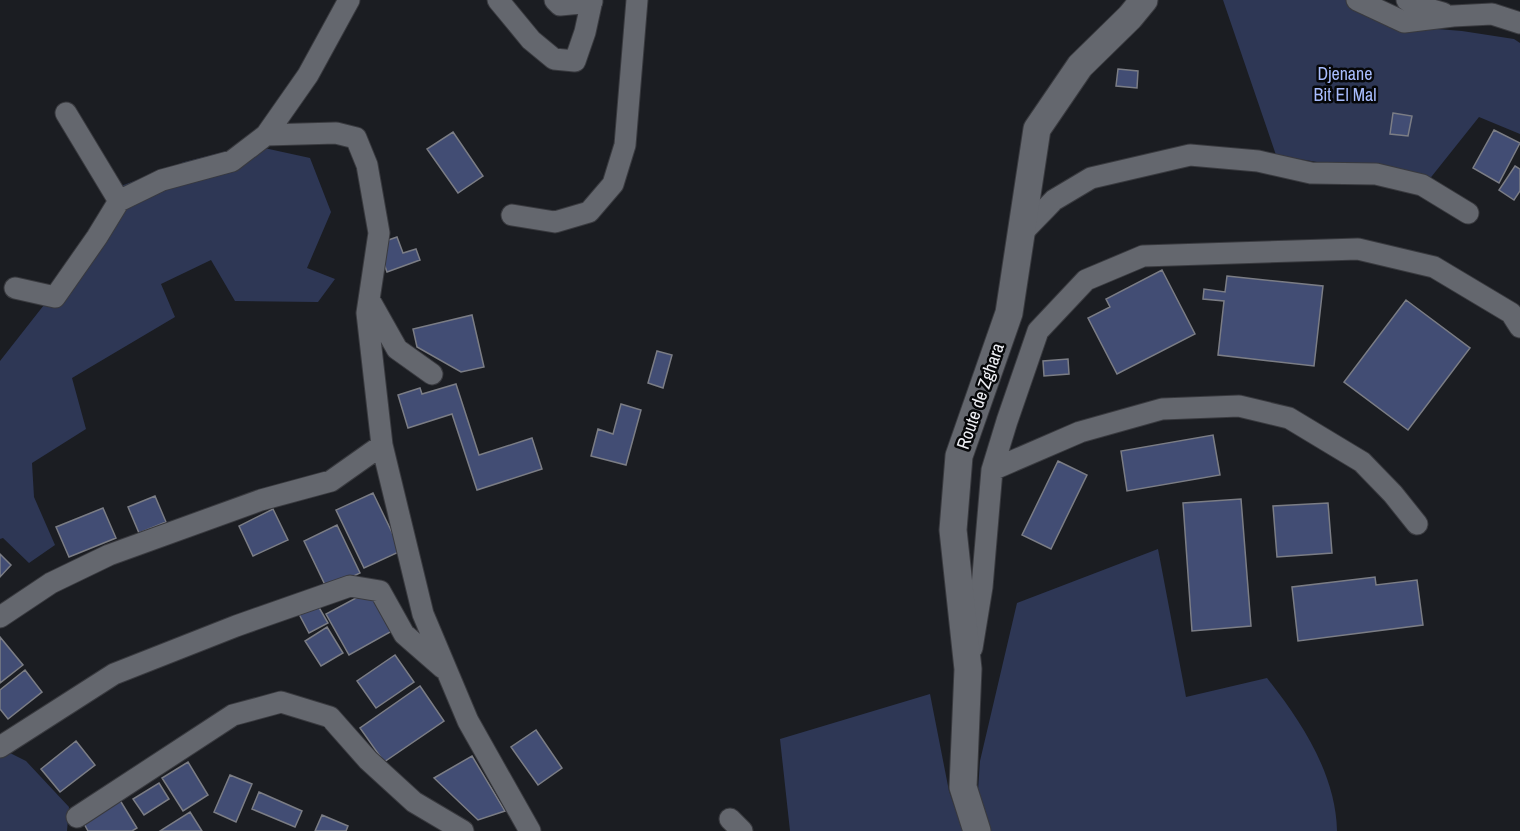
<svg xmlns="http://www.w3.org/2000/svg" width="1520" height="831" viewBox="0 0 1520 831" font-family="'Archivo Narrow',sans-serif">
<rect width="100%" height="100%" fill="#1b1d22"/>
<path fill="#2e3755" d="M1223,0H1363L1425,28L1462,31L1514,39L1520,43V134L1479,117L1428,181L1276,155Z
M250,145L310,158L331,212L307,268L335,279L318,302L235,301L211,260L161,284L175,317L72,378L86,429L32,463L34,497L55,545L29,563L3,538L0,539V361L62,282L121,186L184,162Z
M1158,549L1186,697L1267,678C1301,721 1336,774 1337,831H986L977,805L980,761L1017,603Z
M930,694L949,791L963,831H790L780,739Z
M0,748L26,761L69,807L67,831H0Z"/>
<path fill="#424d74" stroke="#7b7d85" stroke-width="1.5" d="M1118,69L1138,71L1137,88L1116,86Z
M1393,113L1412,116L1408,136L1390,134Z
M1494,130L1520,143L1499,183L1473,168Z
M453,132L483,176L458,193L427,149Z
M1515,166L1520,169V191L1514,200L1499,190Z
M397,237L403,253L416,249L420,260L387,272L377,244Z
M1162,270L1195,334L1117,374L1088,318L1110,307L1106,299Z
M1227,276L1323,286L1314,366L1218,355L1224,301L1203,299L1204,289L1225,292Z
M1406,300L1470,348L1408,430L1344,382Z
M472,315L484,367L461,372L417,347L413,329Z
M657,351L672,355L663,388L648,383Z
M1068,359L1069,374L1044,376L1043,361Z
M456,384L479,455L532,438L542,469L477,490L452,414L408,428L398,395L420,388L422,394Z
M621,404L641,410L626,465L591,456L598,429L613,434Z
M1213,435L1220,475L1127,491L1121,451Z
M1058,461L1087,475L1051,549L1022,535Z
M373,493L401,551L364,568L336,510Z
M155,496L166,522L139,533L128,507Z
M1241,499L1251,626L1192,631L1183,503Z
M1328,503L1332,553L1277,557L1273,506Z
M103,508L116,538L69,557L56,527Z
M273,509L288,540L253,556L239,526Z
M337,525L360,573L327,589L304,541Z
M0,554L11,565L0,577Z
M1375,577L1376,585L1417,580L1423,625L1298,641L1292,587Z
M369,591L392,631L349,655L326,614Z
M317,604L328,623L309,633L299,614Z
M327,627L343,653L321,666L305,641Z
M0,637L23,665L0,683Z
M395,655L414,682L376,708L357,681Z
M25,670L42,692L8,719L0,709V690Z
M420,686L444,721L384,762L360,728Z
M536,730L562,768L538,785L511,747Z
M76,741L95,765L60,792L41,769Z
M472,756L505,811L478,820L434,778Z
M188,762L208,795L183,811L162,778Z
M230,775L252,784L236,822L214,812Z
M159,783L169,799L144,815L133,799Z
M259,792L302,811L295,827L252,809Z
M118,797L137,828L132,831H88L82,820Z
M190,812L202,831H160Z
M322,815L348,826L346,831H315Z"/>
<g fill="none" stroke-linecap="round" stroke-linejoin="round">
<g stroke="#393a3f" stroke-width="23">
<path id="minor" d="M498,0L531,40L554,59L575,61L585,32L592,0
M555,0L560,5L592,2
M1357,0L1404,22L1453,16L1492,14L1520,23
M1407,0L1418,6L1443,13
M66,113L119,201
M266,135L336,133L356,138L367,165L379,233L367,313L382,445L423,614L468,721L530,831
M512,215L555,222L589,212L613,184L625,145L637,0
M1021,234L1054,200L1091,178L1190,155L1258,161L1311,173L1376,174L1422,185L1468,213
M15,288L55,297L97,237L119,201L162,180L232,161L266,135L308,75L349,0
M370,301L397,349L432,374
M992,470L1080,432L1162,409L1239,406L1289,418L1362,462L1393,494L1417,524
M0,617L51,583L109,555L261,500L331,481L382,445
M972,648L982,587L992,470L1007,421L1038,331L1086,280L1143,256L1358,249L1434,267L1511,313L1520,327
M0,747L114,674L236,626L350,586L380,591L404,634L443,668
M77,817L233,715L281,702L330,717L368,760L414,802L463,831
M730,819L742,831"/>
</g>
<g stroke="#393a3f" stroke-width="29">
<path id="tertiary" d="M977,831L963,787L968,669L953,530L959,456L1009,313L1037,129L1080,66L1130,17L1144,0"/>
</g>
<use href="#minor" stroke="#64676e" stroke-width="21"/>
<use href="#tertiary" stroke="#64676e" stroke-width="27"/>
</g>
<g text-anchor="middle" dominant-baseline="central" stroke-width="5" stroke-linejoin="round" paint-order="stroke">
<g font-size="18" fill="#a9bdfe" stroke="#060709">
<text x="1345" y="73">Djenane<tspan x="1345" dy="21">Bit El Mal</tspan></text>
</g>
<g font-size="18" fill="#f0f1f6" stroke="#060709">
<text transform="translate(980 396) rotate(-71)">Route de Zghara</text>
</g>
</g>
</svg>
